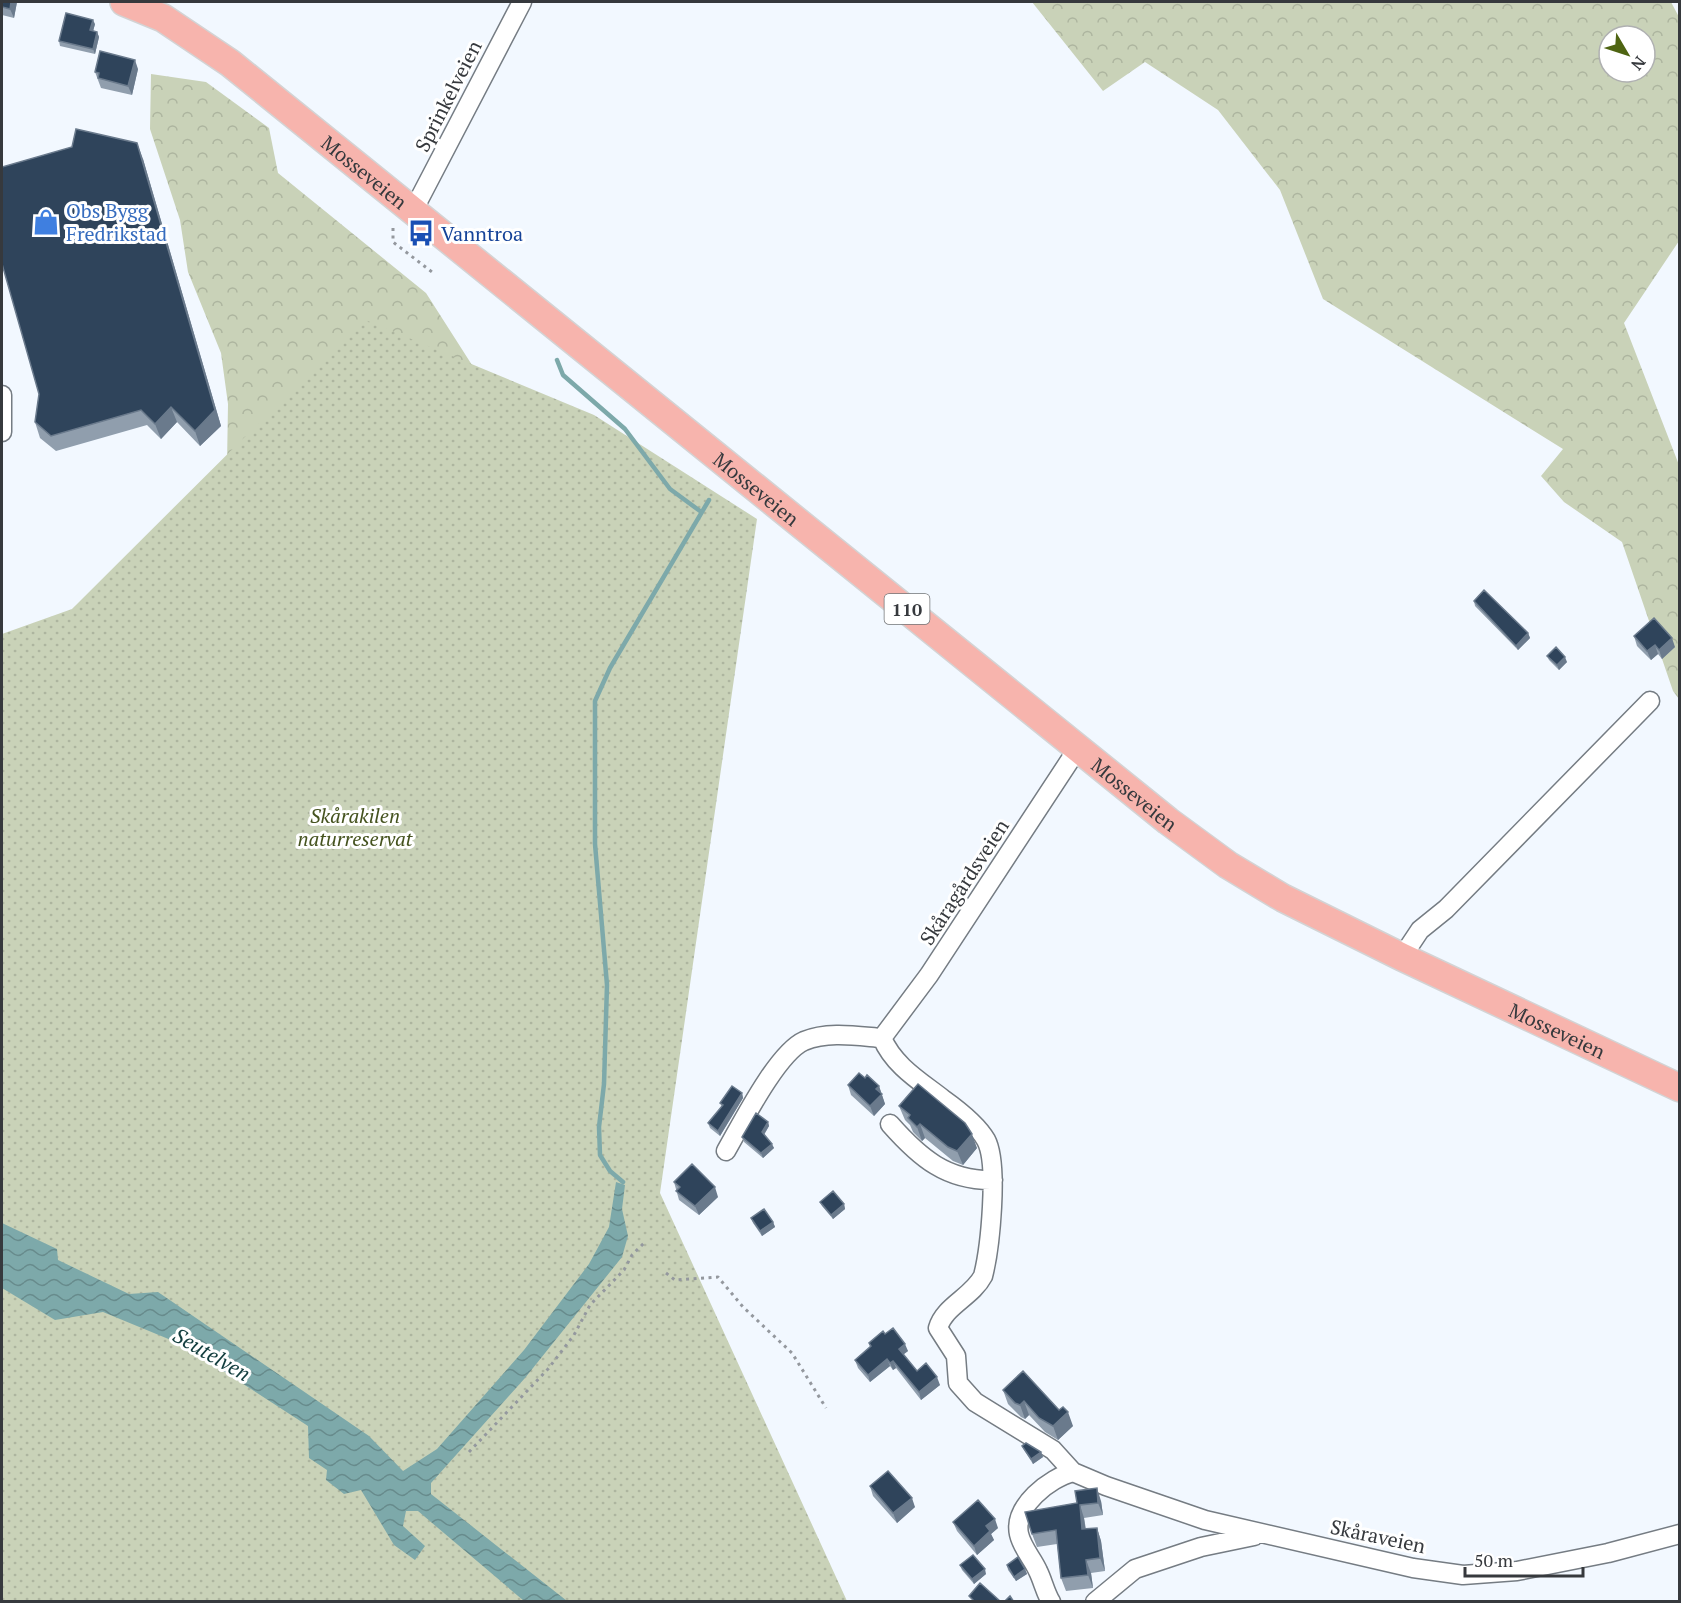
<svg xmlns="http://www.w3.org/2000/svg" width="1681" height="1603" viewBox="0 0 1681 1603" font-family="'PT Serif',serif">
<defs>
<pattern id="forest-crowns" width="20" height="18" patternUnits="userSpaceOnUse" patternTransform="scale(1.5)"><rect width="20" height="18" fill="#c9d2b8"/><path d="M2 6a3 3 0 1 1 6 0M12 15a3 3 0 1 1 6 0" fill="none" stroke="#adb59f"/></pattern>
<pattern id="park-dots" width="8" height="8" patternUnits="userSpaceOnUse" patternTransform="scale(1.5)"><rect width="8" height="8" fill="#c9d2b8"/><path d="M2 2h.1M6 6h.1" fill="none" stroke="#adb59f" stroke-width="1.8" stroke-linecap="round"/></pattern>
<pattern id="water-waves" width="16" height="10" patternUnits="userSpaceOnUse" patternTransform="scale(1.5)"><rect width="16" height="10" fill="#7da9aa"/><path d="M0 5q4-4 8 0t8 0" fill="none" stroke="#678b8c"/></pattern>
</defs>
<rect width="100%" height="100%" fill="#f2f8ff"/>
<path fill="url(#forest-crowns)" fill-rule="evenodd" d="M1032,2H1671L1680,19L1679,241L1624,323L1679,465V699L1673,691L1622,542L1564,502L1541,476L1563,449L1323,299L1280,190L1218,110L1145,62L1103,91ZM1609,36H1645V72H1609Z
M151,74L206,82L269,128L278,173L426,293L525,448L227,464L228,404L221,353L188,272L180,220L150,129Z"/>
<path fill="url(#park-dots)" d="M363,319L594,415L757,519L660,1193L847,1601L2,1602V634L72,609Z"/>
<path fill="url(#water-waves)" d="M616,1182L625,1185L622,1209L628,1236L622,1257L525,1378L431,1483V1494L567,1601H524L418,1511H406L403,1526L425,1546L415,1560L394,1545L361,1490L344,1494L326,1480L327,1470L309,1458L308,1426L183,1345L103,1312L55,1320L2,1288V1223L57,1249L58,1260L129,1294L158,1292L369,1436L403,1471L437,1449L524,1350L589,1264L609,1227Z"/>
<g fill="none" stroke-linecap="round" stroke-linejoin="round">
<path stroke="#7da9aa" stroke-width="4.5" d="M557,360L563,375L625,429L670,489L700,511
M623,1182L610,1171L600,1155L599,1127L604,1084L607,985L595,844V701L610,668L709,500"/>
<g stroke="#757c83" stroke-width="21">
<path id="minor" d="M413,211L522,2
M2,395V432
M1078,748L929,975L882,1038C894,1066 920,1081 943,1099C957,1109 977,1124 986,1140C999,1164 990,1249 983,1276C972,1297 944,1306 938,1328L956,1356L958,1383L975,1402L1053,1450L1073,1472L1106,1486L1205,1520L1413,1568L1463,1575L1517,1571L1608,1553L1680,1534
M1402,957L1420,930L1446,909L1650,701
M890,1124C920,1158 947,1181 993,1180
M726,1151C741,1125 777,1053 804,1041C828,1031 857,1036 882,1038
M1051,1602C1045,1592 1043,1581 1038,1571C1033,1559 1022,1548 1019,1534C1013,1506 1050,1478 1073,1472
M1095,1602L1135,1569L1201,1547L1254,1536"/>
</g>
<g stroke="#d3d3d4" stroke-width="30">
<g id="highway">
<path id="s1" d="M124,2L163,18L230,63L1168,821L1228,865L1283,898L1402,957L1680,1088"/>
</g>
</g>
<path stroke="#94989e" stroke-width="3" stroke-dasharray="3 4.5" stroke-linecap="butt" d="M393,228V242L432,272
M666,1273L675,1280L718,1277L743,1307L792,1353L826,1408
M469,1452L548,1369L574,1335L590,1305L624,1270L632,1255L644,1243"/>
<use href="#minor" stroke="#fff" stroke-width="18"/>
<use href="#highway" stroke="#f7b4ad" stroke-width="27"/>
</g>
<path fill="#909ead" d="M2,2H17L14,18L2,15Z
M95,24L93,31L97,32L99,37L95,54L60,46L59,41Z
M138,69L132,95L101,88L95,72Z
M143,159L221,426L200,446L177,422L161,439L147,425L56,451L40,438L35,422Z
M1474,601L1528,633L1530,638L1518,650L1475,606Z
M1634,636L1675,647L1662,659L1658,654L1651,660L1637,646Z
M1547,656L1567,662L1559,670L1549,660Z
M865,1078L879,1086L885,1104L874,1116L851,1095L848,1085Z
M742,1093L743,1098L720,1136L710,1128L708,1123L722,1107L720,1103Z
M899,1106L977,1148L963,1165L953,1161L925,1138L922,1141L913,1132L910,1125L905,1120Z
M768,1122L769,1126L764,1135L774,1148L763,1158L744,1142L742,1137Z
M674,1182L718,1197L699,1215L679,1200Z
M820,1202L844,1204L845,1209L833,1219L822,1206Z
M751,1218L773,1222L775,1227L762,1236L753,1223Z
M885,1334L908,1351L903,1355L917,1371L940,1385L921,1400L896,1368L893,1370L890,1366L870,1382L858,1368L855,1360L870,1347L869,1343Z
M1003,1390L1073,1426L1058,1440L1045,1432L1029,1415L1025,1419L1021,1417L1008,1404Z
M1022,1446L1041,1452L1043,1457L1033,1464L1024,1450Z
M870,1486L915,1507L897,1523L873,1496Z
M1101,1501L1103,1515L1084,1518L1086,1529L1097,1528L1101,1541L1105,1571L1091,1573L1093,1588L1066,1591L1061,1578L1057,1544L1037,1547L1032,1534L1077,1503Z
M953,1522L998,1528L991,1534L994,1540L977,1555L957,1531Z
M960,1565L986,1574L974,1584L962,1570Z
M1007,1565L1025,1569L1027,1574L1016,1581L1008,1570Z"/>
<path fill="#6a7a8c" d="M11,2H17L14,18L10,9Z
M93,20L95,24L92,35L90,30Z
M97,32L99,37L95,54L93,49Z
M135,60L138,69L132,95L128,86Z
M137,143L143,159L221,426L200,446L195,431Z
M171,407L177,422L161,439L155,424Z
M1528,633L1530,638L1518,650L1516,646Z
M1672,638L1675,647L1662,659L1659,650Z
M1655,645L1658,654L1651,660L1647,651Z
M1565,657L1567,662L1559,670L1557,665Z
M879,1086L885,1104L874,1116L870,1106L876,1089Z
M742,1093L743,1098L720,1136L718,1131Z
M768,1122L769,1126L763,1136L762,1132Z
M920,1124L925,1138L922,1141L917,1127Z
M972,1134L977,1148L963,1165L957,1151Z
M772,1144L774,1148L763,1158L761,1153Z
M715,1187L718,1197L699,1215L695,1206Z
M844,1204L845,1209L833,1219L831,1215Z
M773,1222L775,1227L762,1236L760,1231Z
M905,1344L908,1351L901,1356L899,1349Z
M887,1359L890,1366L870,1382L868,1375Z
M893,1361L896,1368L893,1370L890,1363Z
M937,1377L940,1385L921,1400L919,1392Z
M1024,1401L1029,1415L1025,1419L1020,1405Z
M1068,1412L1073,1426L1058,1440L1053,1426Z
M1041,1452L1043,1457L1033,1464L1031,1459Z
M1097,1488L1101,1501L1103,1515L1098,1503Z
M912,1498L915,1507L897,1523L893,1513Z
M1080,1505L1084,1518L1087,1542L1082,1529Z
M995,1519L998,1528L991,1534L994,1540L977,1555L974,1546L986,1526Z
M1097,1528L1101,1541L1105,1571L1100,1558Z
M1086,1560L1091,1573L1093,1588L1088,1575Z
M985,1569L986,1574L974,1584L972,1579Z
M1025,1569L1027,1574L1016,1581L1014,1577Z"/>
<path fill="#2f445b" stroke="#6a7a8c" stroke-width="1.5" d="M2,2H11L10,9L2,7Z
M66,13L93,20L90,30L97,32L93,49L59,41Z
M100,51L135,60L128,86L98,78L99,73L95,72Z
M76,129L137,143L215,410L195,431L171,407L155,424L141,410L51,436L35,422L39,394L2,264V167L72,147Z
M1484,590L1528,633L1516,646L1474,601Z
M1654,618L1672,638L1659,650L1655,645L1647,651L1634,636Z
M1556,647L1565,657L1557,665L1547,656Z
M859,1073L865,1078L867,1075L879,1086L876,1089L882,1094L870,1106L848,1085Z
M918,1084L965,1123L972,1134L957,1151L948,1147L920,1124L917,1127L908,1118L910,1115L899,1106Z
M732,1086L742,1093L718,1131L708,1123L723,1105L720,1103Z
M756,1113L768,1122L762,1132L772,1144L761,1153L742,1137Z
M692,1164L715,1187L695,1206L676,1191L680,1187L674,1182Z
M833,1191L844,1204L831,1215L820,1202Z
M764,1209L773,1222L760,1231L751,1218Z
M893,1328L905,1344L899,1349L917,1371L926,1363L937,1377L919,1392L893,1361L890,1363L887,1359L868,1375L855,1360L871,1346L869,1343L883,1331L885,1334Z
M1023,1371L1059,1410L1063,1407L1068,1412L1053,1426L1039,1418L1024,1401L1020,1405L1015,1403L1003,1390Z
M1026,1443L1041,1452L1031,1459L1022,1446Z
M888,1471L912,1498L893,1513L870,1486Z
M1097,1488L1098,1503L1080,1505L1082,1529L1097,1528L1100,1558L1086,1560L1088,1575L1061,1578L1056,1530L1032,1534L1025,1512L1077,1503L1075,1491Z
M978,1500L995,1519L986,1526L990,1531L974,1546L953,1522Z
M973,1555L985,1569L972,1579L960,1565Z
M1018,1557L1025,1569L1014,1577L1007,1565Z
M980,1583L1001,1602H975L969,1596Z
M1010,1596L1014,1602H1004Z"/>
<defs>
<g id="shop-bare" transform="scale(2.07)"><path d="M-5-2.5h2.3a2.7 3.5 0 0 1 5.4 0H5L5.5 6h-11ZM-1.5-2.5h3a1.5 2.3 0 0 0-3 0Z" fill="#3f7fe0" stroke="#fff" stroke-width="2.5" paint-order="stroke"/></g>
<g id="bus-bare" transform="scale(2.07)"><path d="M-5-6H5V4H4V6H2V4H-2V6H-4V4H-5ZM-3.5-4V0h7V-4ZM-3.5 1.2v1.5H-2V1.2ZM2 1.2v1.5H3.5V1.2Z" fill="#1a4fb4" stroke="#fff" stroke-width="2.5" paint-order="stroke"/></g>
</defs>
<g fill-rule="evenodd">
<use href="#shop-bare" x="46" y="222"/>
<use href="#bus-bare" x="421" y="233"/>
</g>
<g text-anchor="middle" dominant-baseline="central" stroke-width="6" stroke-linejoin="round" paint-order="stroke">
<rect fill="#fff" stroke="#727477" stroke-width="1.5" x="884.5" y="594" width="45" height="30" rx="4.5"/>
<g font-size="18" font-weight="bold" fill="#36393d">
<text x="907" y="609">110</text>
</g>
<g font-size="20" fill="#36393d" stroke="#fff">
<text transform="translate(448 96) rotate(-63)">Sprinkelveien</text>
<text stroke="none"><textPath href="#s1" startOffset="296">Mosseveien</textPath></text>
<text stroke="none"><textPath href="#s1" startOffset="800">Mosseveien</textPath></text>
<text stroke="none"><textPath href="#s1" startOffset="1286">Mosseveien</textPath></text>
<text transform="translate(964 882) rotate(-57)">Skåragårdsveien</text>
<text stroke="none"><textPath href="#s1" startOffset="1772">Mosseveien</textPath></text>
<text transform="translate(1378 1536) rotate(12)">Skåraveien</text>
</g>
<g font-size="20" fill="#366cbe" stroke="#fff" text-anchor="start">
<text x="66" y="210">Obs Bygg<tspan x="66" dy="23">Fredrikstad</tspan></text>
</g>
<g font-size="20" fill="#164399" stroke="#fff" text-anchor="start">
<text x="441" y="233">Vanntroa</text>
</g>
<g font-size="20" font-style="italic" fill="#45531f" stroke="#fff">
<text x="355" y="815">Skårakilen<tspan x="355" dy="23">naturreservat</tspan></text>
</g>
<g font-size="21" font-style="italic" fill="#123d3e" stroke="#fff">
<text transform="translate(212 1354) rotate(30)">Seutelven</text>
</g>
</g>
<rect width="1681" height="1603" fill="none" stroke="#36393d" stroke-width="6"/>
<g transform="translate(1627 54) rotate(129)"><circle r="28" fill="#ffffff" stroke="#afb0b1" stroke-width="1.5"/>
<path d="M0-4.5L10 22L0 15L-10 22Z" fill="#4e6412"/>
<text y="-9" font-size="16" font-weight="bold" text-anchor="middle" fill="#36393d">N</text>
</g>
<path d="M1465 1567v9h118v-9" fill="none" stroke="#36393d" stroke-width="3"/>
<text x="1474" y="1567" font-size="18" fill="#36393d" stroke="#ffffff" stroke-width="4.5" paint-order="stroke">50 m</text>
</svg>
